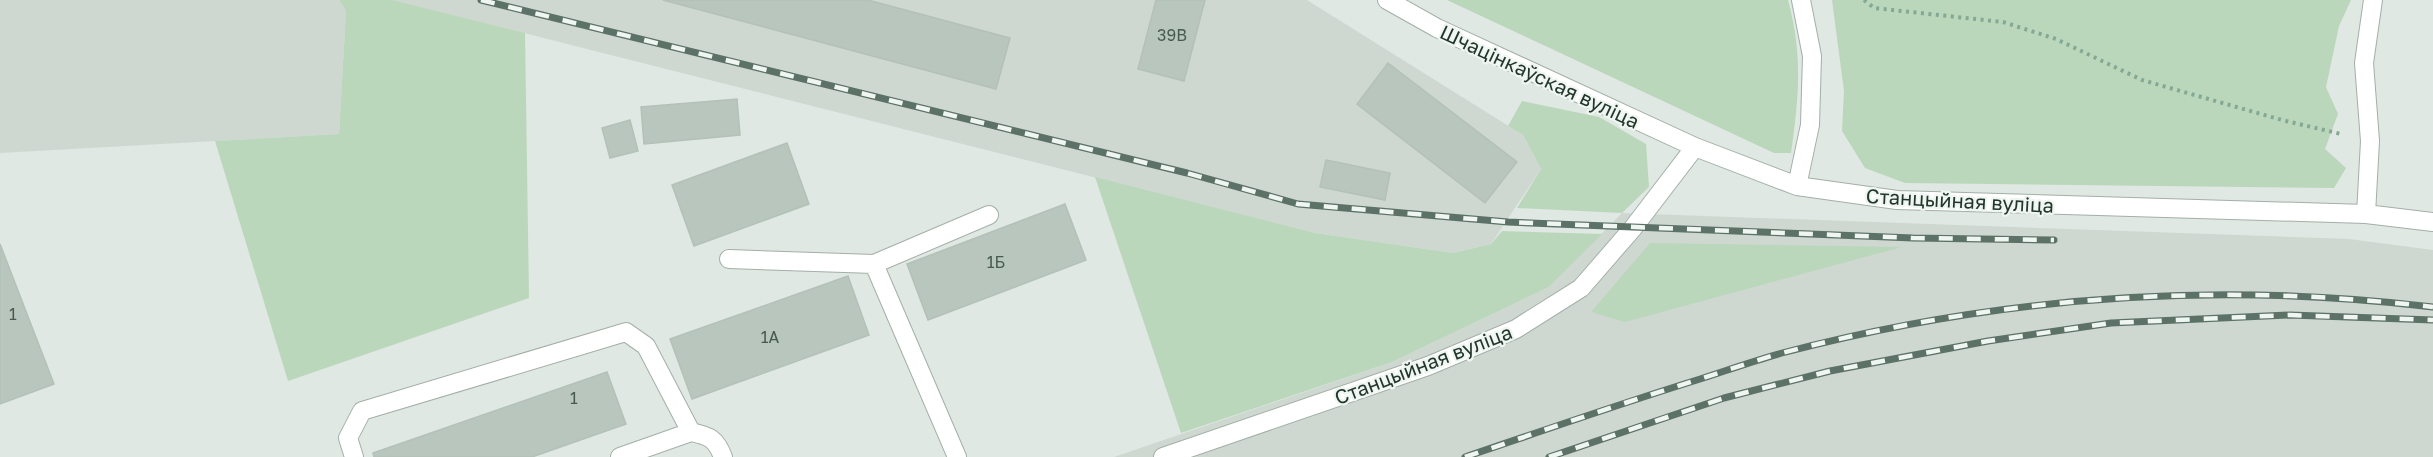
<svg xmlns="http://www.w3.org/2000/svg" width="2433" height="457" viewBox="0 0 2433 457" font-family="'Golos Text',sans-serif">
<rect width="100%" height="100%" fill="#dfe8e2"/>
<path fill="#ced8d1" d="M0,0H339L346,11L339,134L0,153Z
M393,0H1307L1523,135L1541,169L1491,244L1453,253L1315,233Z
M1622,213L2349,239L2433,250V457H1114L1392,362L1549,287Z"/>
<path fill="#bbd7bb" d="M339,0H393L525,33L529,298L288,381L215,141L339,134L346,11Z
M1447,0H1788C1803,56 1799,96 1791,153H1774Z
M1832,0H2351L2339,26L2326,87L2338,114L2325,149L2346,168L2334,188L1905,183L1865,168L1842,131L1844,91Z
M1522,101L1599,117L1646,144L1649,187L1622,213L1517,208L1541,169L1523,135L1508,126Z
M1095,177L1315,233L1453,253L1491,244L1502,231L1602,234L1549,287L1392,362L1181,433Z
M1650,243L1902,247L1625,322L1591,312Z"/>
<path fill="#b8c6bd" stroke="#b3c1b8" stroke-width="1.5" d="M663,0H868L1010,38L996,89Z
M1156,0H1205L1184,81L1138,69Z
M1388,63L1517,162L1485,203L1357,104Z
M737,99L740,135L644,144L641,107Z
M630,120L638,151L610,158L602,128Z
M787,143L809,204L694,246L672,185Z
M1326,160L1390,173L1385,200L1320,187Z
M1065,204L1086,260L928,320L907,264Z
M0,244L54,384L0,404Z
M848,276L869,335L692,399L670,339Z
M607,372L626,424L532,457H374L373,453Z"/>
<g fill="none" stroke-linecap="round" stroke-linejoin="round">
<g stroke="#a3afa8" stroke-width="20">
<path id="minor" d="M1387,0L1437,28L1695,147L1797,186L1897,200L2366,214L2433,222
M1797,186L1810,125L1812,56L1801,0
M2366,214L2370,141L2364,63L2373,0
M729,259L874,264L957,457
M874,264L989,215
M354,457L348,438L362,411L626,332L646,346L691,432C710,436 716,439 723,457
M620,457L691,432
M1163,457L1428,366L1516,329L1581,288L1633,228L1695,147"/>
</g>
<path stroke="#84a894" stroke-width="4" stroke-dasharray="3 4.5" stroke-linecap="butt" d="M1864,0L1874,8L2003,22L2056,39L2142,80L2282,120L2341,134"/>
<use href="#minor" stroke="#fff" stroke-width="18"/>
<g stroke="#5d7267" stroke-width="7">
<path id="rail" d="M481,0L1187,173L1298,204L1508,222L1913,238L2054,240
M1465,457C1542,431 1619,404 1697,380C1725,371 1753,361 1782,353C1995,297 2214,281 2433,307
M1549,457L1724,398L1830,371L1988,341L2111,323L2290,315L2433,320"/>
</g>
<use href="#rail" stroke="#eff6f1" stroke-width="4.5" stroke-dasharray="14" stroke-linecap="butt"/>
</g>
<g text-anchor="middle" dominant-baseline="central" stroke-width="4.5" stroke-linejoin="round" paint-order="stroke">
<g font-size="16" fill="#485a50">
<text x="1172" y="35">39В</text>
<text x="996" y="262">1Б</text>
<text x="13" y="314">1</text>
<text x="770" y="337">1А</text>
<text x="574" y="398">1</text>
</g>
<g font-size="20" fill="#23362c" stroke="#eff6f1">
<text transform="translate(1540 76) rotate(25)">Шчацінкаўская вуліца</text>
<text transform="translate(1960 200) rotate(3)">Станцыйная вуліца</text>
<text transform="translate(1423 364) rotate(-21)">Станцыйная вуліца</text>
</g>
</g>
</svg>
